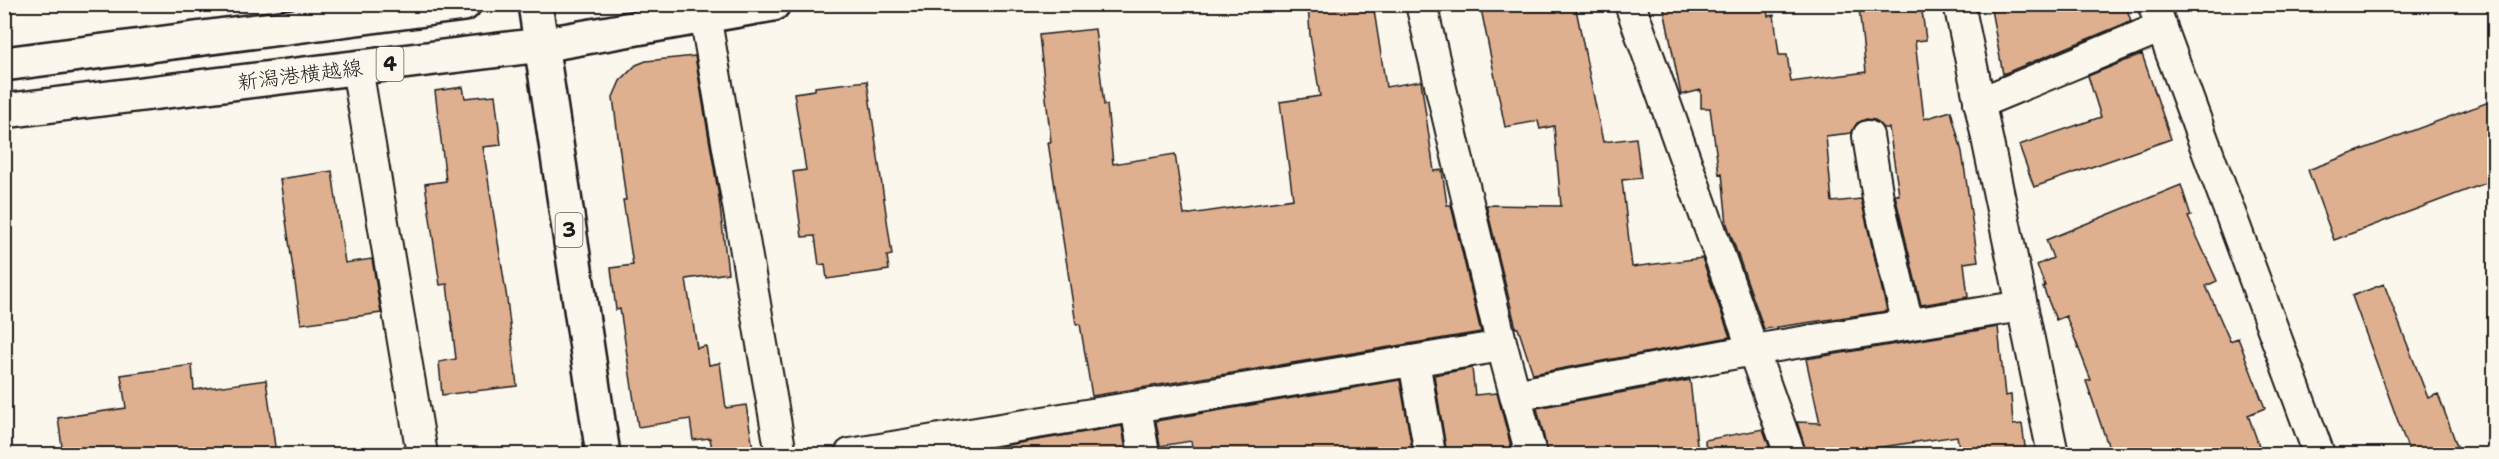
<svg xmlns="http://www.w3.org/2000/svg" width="2499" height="459" viewBox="0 0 2499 459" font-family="'Shantell Sans','Klee One',sans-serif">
<rect width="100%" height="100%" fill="#fbf7ec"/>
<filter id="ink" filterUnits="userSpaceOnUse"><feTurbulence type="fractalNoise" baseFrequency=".0167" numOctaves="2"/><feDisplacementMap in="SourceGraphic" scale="12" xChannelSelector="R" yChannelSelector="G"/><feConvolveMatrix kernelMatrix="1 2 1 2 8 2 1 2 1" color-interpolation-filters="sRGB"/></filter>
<g filter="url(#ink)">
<path fill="#dfb090" stroke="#1c1c1c" stroke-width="1.5" d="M1308,4H1373L1386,87L1421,81L1434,171L1442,170L1447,205H1451L1481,332L1092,396L1080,324H1076L1048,142H1051L1039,35L1095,29L1104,105H1107L1113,164L1175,154L1184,215L1293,199L1280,102L1320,96L1310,35Z
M1480,4H1575L1603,142L1636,138L1641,178L1622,180L1632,267L1702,258L1730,337L1533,374L1518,328H1516L1486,205L1561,206L1554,126L1540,129L1538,121L1505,127Z
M1663,4H1705L1706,9L1741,4H1766L1768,16L1774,15L1779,55H1787L1791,82L1866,72L1859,8L1888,4H1921L1926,40L1915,41L1924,119L1951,111L1962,152L1978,261L1964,263L1968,297L1921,305L1895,195H1899L1889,128H1883L1875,120L1866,119L1857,123L1851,133L1826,136L1832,202L1861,199L1887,311L1764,329L1727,224L1722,173L1719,174L1710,108H1701V90L1681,95Z
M1990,4H2125L2131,21L2003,74Z
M2142,54L2171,139L2034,187L2019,145L2101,117L2088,76Z
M695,56L718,191L728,273L686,279L697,348L706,346L709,365L720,363L726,408L746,405L754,454H713L710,438L693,440L690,419L638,427L620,309L616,310L611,268L633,265L623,200H626L613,97L620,81L636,65L646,61Z
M867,81L892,255L887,256L889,270L827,279L825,264L819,265L815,236L802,237L793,172L806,170L794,93L815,90V87Z
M463,87L465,98L495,95L501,145L483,147L507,299L517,386L442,395L439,362L456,359L447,284L440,285L425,184L446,181L435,91Z
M2494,100V180L2334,240L2308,170Z
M332,171L345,263L372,259L381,313L301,324L280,179Z
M2181,185L2191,216L2188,217L2217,281L2206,286L2230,341L2238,338L2265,408L2248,415L2262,454H2111L2086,381L2091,380L2066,316L2056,320L2043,287L2045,286L2037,265L2053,258L2046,240Z
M2384,284L2428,398L2438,394L2460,454H2410L2352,296Z
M1998,327L2005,396L2011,395L2013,425L2022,424L2026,454H1960L1957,436L1868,449L1869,454H1807L1797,422L1820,423L1806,359Z
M192,365L194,390L266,380L276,454H63L58,418L126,408L121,375Z
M1472,368L1475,395L1497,393L1513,454H1447L1434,375Z
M1400,380L1413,454H1267L1266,450L1232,454H1193L1191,441L1160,446L1156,421Z
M1690,380L1698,454H1548L1537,408Z
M1122,426L1126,451L1100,454H1002L1001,446Z
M1763,429L1772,454H1706L1705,440Z"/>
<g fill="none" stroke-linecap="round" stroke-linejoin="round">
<g stroke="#1c1c1c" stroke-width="34">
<path id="street" d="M1421,4L1502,346L1531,454
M1630,4L1790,454
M1959,4L2053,454
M2153,4L2319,454
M705,15L781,454
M357,68L422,454
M1979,103L2162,27
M1868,136L1878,198L1908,325
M1414,361L1430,454
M1515,395L1753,350L2022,306
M1136,407L1144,454
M850,454L1502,346"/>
</g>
<g stroke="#1c1c1c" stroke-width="38">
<path id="primary" d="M535,4L603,454
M4,64L464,4
M4,111L541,45L773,4"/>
</g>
<use href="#street" stroke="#fbf7ec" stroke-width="30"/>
<use href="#primary" stroke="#fbf7ec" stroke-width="33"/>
</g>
</g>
<g text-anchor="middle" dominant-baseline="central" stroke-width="5" stroke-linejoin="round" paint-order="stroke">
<g fill="#fbf7ec" stroke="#5f5e5a" stroke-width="1.5">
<rect x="376.5" y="47" width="27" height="34" rx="4.5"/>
<rect x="555.5" y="213" width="27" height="34" rx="4.5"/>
</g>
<g font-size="20" font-weight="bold" fill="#1c1c1c">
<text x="390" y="64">4</text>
<text x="569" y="230">3</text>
</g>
<g font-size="21" fill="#1c1c1c" stroke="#fbf7ec">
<text transform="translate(300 75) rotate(-7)">新潟港横越線</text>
</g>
</g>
<rect width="2499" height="459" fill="none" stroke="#fbf7ec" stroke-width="24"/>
<rect x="12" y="12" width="2475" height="435" fill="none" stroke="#1c1c1c" stroke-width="2" filter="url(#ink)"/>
</svg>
